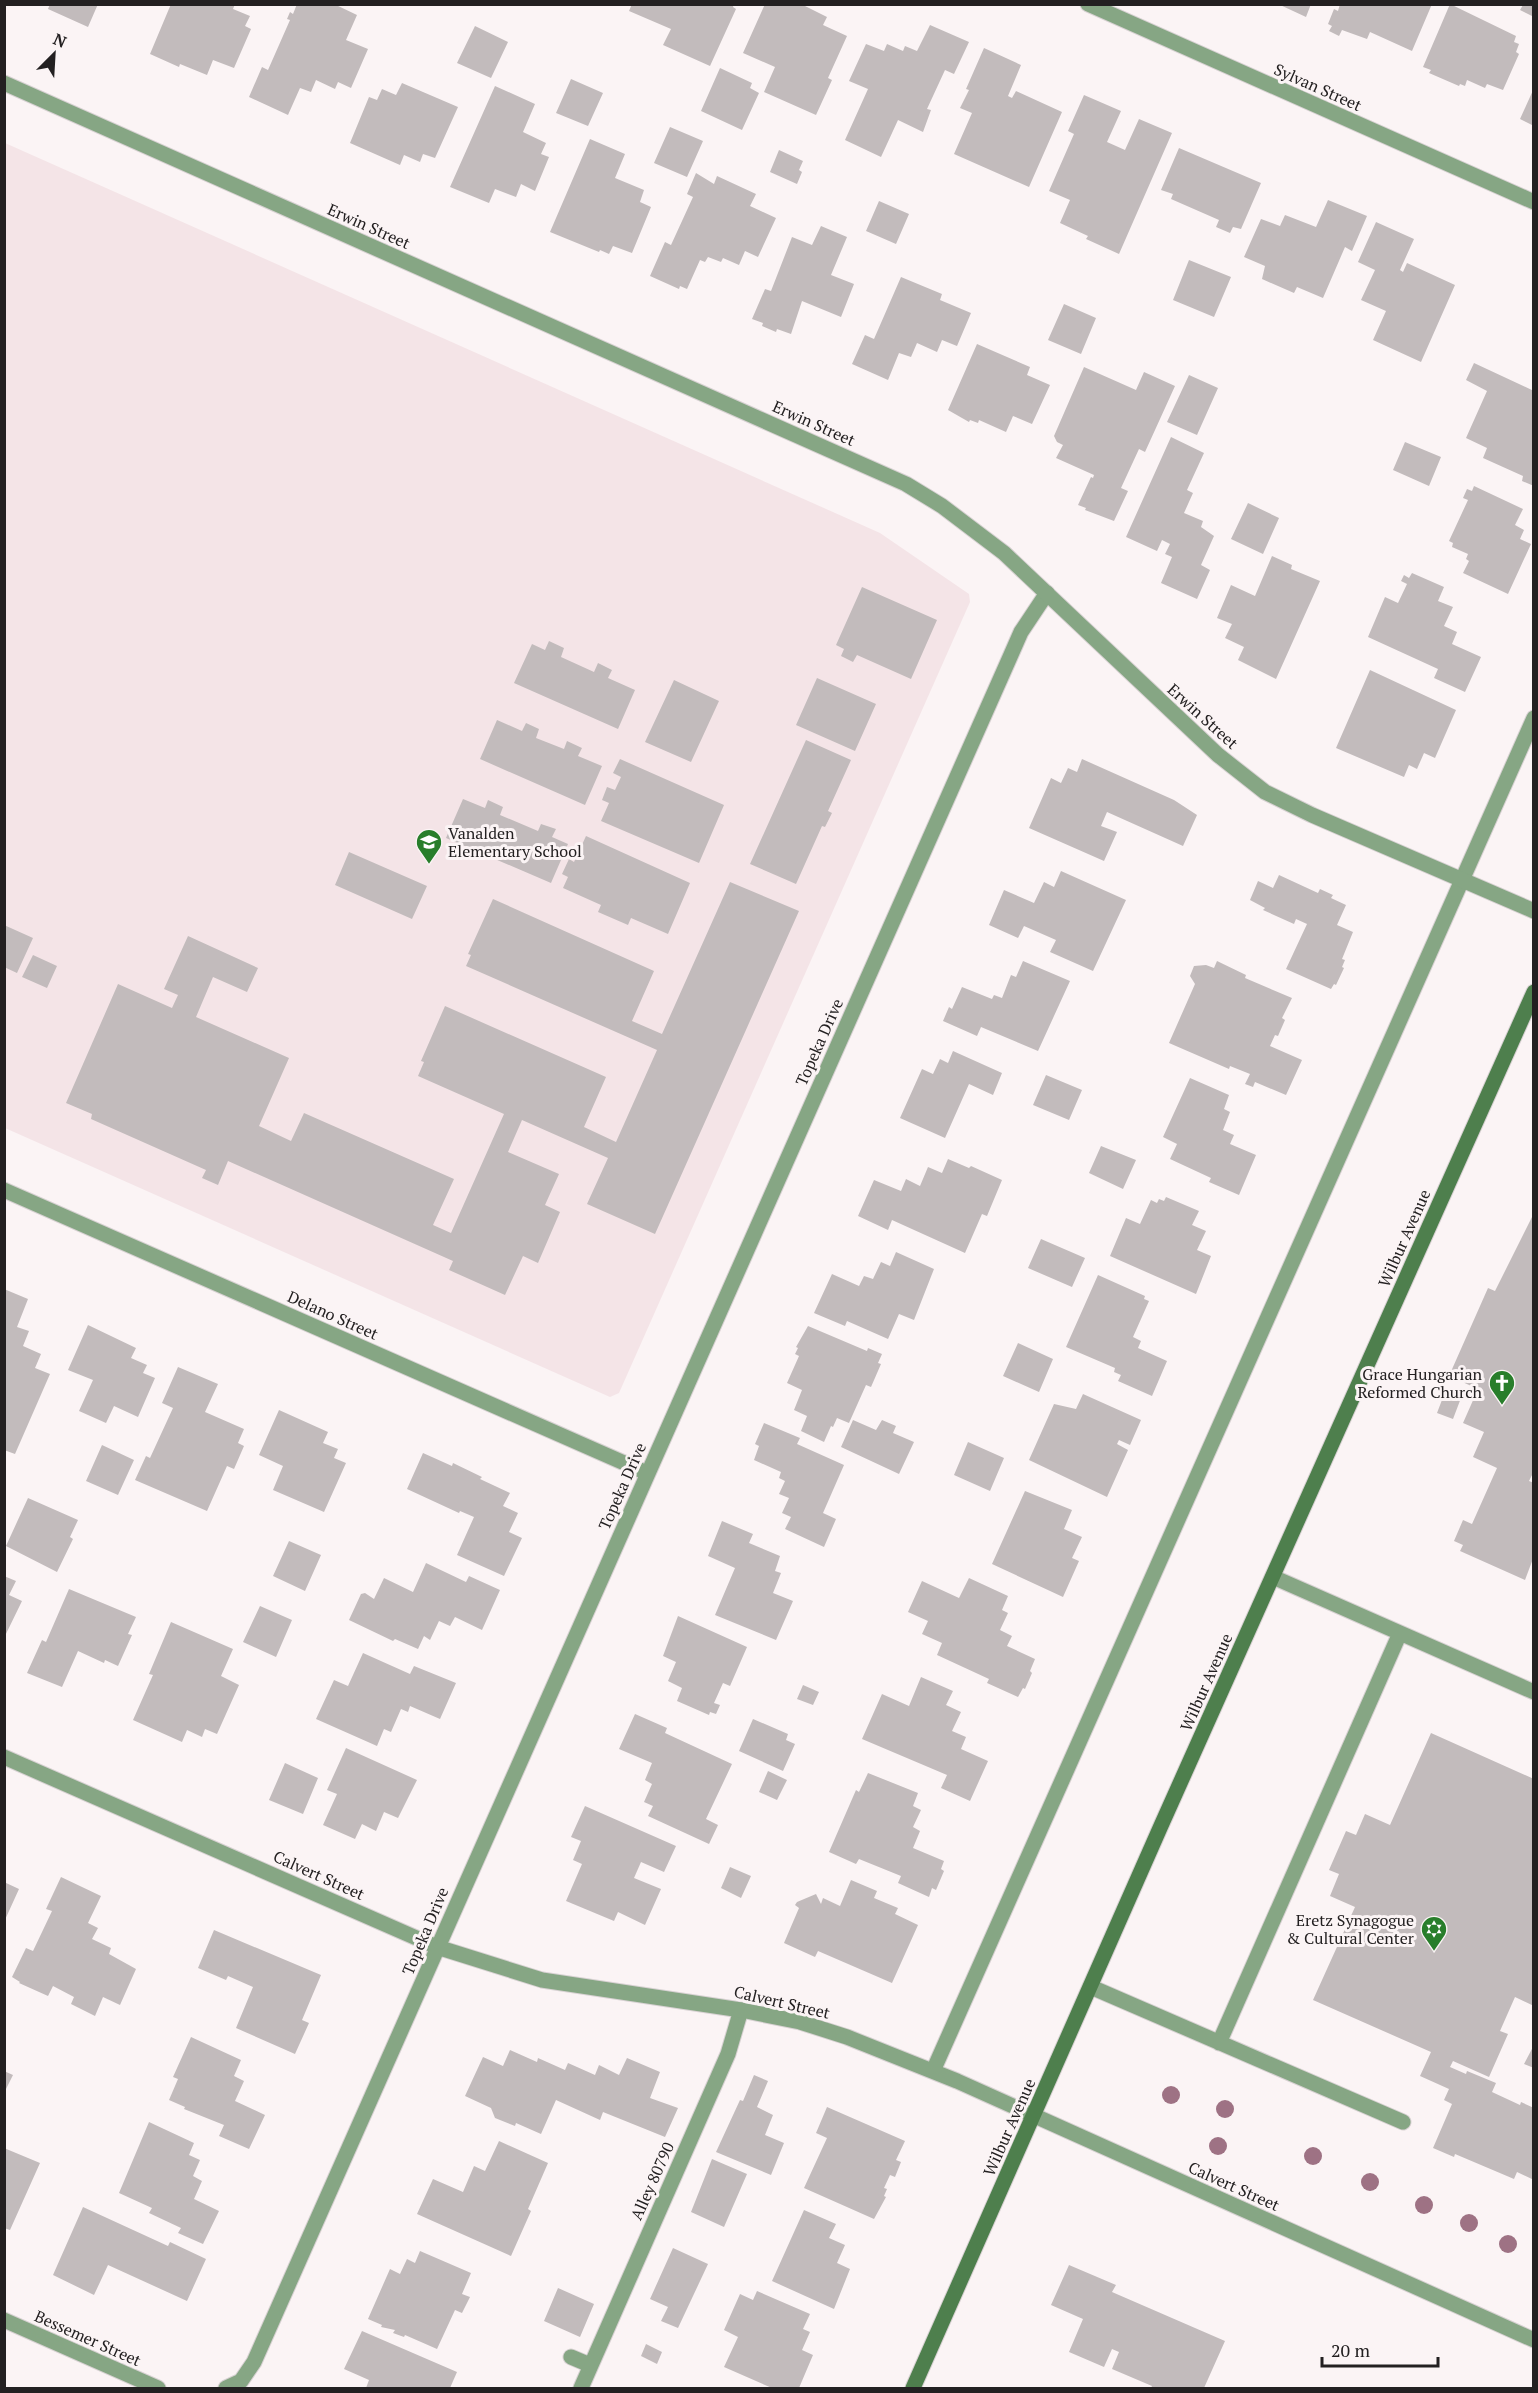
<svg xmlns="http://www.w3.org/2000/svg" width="1538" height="2393" viewBox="0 0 1538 2393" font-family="'PT Serif',serif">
<rect width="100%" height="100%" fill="#fbf4f5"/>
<path fill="#f4e4e7" d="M5,143L880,533L969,594L970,602L619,1393L610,1397L5,1128Z"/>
<path fill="#c2bbbc" d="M50,4H98L88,27L48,9Z
M171,4H235L233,9L250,16L245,26L251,29L234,68L213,60L207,75L180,64L179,67L150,54Z
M297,4H334L357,15L346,40L368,49L351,88L338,82L335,89L316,80L311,92L300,88L288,115L249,97L262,67L268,70L290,20L287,19L290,12L293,14Z
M632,4H734L733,7L736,9L710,66L663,45L671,29L629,11Z
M765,4H801L827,17L823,25L847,36L828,78L832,80L816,115L764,92L775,67L743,53Z
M1278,4H1311L1306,17Z
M1340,4H1432L1412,51L1370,32L1367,39L1342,30L1339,36L1329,31L1332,26L1328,24L1334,9L1338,11Z
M1450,4L1516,36L1514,42L1519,44L1516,52L1519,54L1503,90L1487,84L1485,88L1467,80L1465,86L1460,84L1459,86L1429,73L1431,70L1423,67Z
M1523,5H1534V17L1520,10Z
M930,25L969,42L954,74L945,70L927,109L931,110L923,132L898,120L881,157L845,140L868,89L849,81L866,44L884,51L887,44L903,51L905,46L917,51Z
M475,26L508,42L491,78L457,63Z
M984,48L1021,65L1008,96L1012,98L1016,91L1062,112L1029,187L954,154L972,113L960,108L969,90L966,89Z
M720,68L752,83L750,88L759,93L742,130L701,111Z
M571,79L603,93L588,126L556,113Z
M402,83L458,107L435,158L423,154L420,162L404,155L400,165L350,143L369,97L377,100L382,89L396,95Z
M495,86L535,104L523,132L546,143L541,154L549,157L535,191L521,184L516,197L495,189L489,203L450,187Z
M1534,88V126L1520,119Z
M1084,95L1121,111L1107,142L1125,150L1139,119L1172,133L1119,254L1086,239L1088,236L1060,223L1070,200L1049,191L1074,134L1068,131Z
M670,127L703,141L687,177L654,163Z
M590,139L625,154L615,178L644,190L640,202L651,207L632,253L613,246L609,254L600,250L599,252L550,232Z
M1179,148L1261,183L1241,229L1233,227L1230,233L1216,227L1219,220L1171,199L1173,194L1161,190Z
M779,150L803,161L799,170L802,172L797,184L770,172Z
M696,173L714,184L717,176L756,194L750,206L776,218L758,257L745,251L739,265L723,258L721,262L708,257L705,262L700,260L687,289L680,286L679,289L650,276L665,242L671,245L693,197L687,194Z
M1328,200L1367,216L1352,251L1345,247L1323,298L1297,287L1294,293L1262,279L1265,266L1244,257L1261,219L1280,226L1285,215L1316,227Z
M879,201L909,214L896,244L866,231Z
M1376,222L1414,239L1400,270L1403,272L1407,263L1455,285L1421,362L1373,340L1386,311L1361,300L1375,270L1358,262Z
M821,226L847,237L831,275L854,284L841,317L802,301L791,334L777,329L776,332L762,326L763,323L752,319L765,289L771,291L792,237L812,245Z
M1189,260L1231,277L1214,317L1173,300Z
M901,277L942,294L940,300L971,313L957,346L942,340L937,352L917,343L911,357L899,353L888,380L852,364L865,335L874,339Z
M1064,304L1096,318L1081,354L1048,340Z
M977,344L1030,367L1027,375L1050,385L1032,424L1013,416L1006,432L979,420L978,423L970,420L969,422L948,410Z
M1474,363L1534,391V486L1522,481L1523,476L1483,458L1487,448L1466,438L1487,391L1466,380Z
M1084,367L1136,390L1144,372L1175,386L1145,452L1139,449L1121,488L1128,491L1114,521L1085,510L1086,508L1078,505L1091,477L1093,478L1094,475L1056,458L1063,445L1057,442L1054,436Z
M1189,375L1218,388L1197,435L1167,422Z
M1171,437L1204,453L1187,490L1193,493L1184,513L1203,521L1201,527L1214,536L1201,565L1210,570L1197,599L1161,583L1172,557L1165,554L1170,544L1162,540L1157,551L1126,537Z
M1405,442L1441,457L1429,486L1393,470Z
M1474,486L1523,509L1515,525L1524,530L1520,539L1531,544L1508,594L1463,573L1469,561L1466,559L1468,554L1452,547L1453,543L1449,541L1468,500L1463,498L1467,489L1472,491Z
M1248,503L1279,518L1263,554L1231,539Z
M1272,556L1292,565L1291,569L1320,581L1276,679L1238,660L1244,647L1225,638L1232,624L1217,618L1231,585L1255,596Z
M1412,573L1444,587L1438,601L1453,607L1444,626L1457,632L1452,644L1481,657L1465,692L1434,678L1438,669L1368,637L1385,597L1398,603L1407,584L1401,581L1404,575L1409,578Z
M862,587L937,620L911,679L857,655L853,662L841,656L844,649L836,645Z
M549,641L564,648L561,657L594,672L598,663L612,670L608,678L635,690L618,729L514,683L532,644L545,650Z
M1370,670L1456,710L1435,758L1424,753L1417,769L1409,765L1404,777L1336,748Z
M817,678L876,704L855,751L796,725Z
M674,680L719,701L691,762L645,742Z
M497,720L522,731L526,723L539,729L536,738L564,749L567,741L582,748L578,756L602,766L585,805L480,759Z
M806,740L851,760L828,811L832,813L825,827L822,826L796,884L750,864Z
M620,759L724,805L699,863L601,821L609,803L602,800L607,787L615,790L621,777L613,773Z
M1082,759L1174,800L1197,815L1183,846L1107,812L1101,826L1117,832L1104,861L1029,828L1051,778L1061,783L1068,768L1077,772Z
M463,799L485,808L488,800L503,807L500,815L538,831L541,824L556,829L552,837L568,844L551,883L446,838Z
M586,836L690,883L668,934L631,918L628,925L598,912L601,905L563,888L568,877L562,874L569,859L574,862Z
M349,852L427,886L412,919L335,885Z
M1061,871L1126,900L1093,971L1050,952L1056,940L1024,926L1018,938L989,925L1004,890L1034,903L1044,882L1054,887Z
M1279,875L1318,893L1320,889L1333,895L1331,898L1346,905L1337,925L1353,932L1342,959L1345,960L1342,967L1344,968L1336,985L1334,984L1331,989L1286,969L1307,924L1296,919L1294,924L1263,910L1265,908L1250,900L1258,881L1273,888Z
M730,882L799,911L655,1234L587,1204L608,1158L522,1120L508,1152L559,1174L545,1205L560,1212L538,1263L523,1256L505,1295L449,1270L453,1261L228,1161L218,1185L202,1178L206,1170L91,1119L92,1114L66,1103L118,984L172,1008L178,995L164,989L188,936L258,968L247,992L213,977L196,1017L289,1058L259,1126L291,1141L304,1113L454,1179L433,1225L451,1233L504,1114L418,1076L424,1062L421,1061L445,1006L606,1077L584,1127L616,1142L657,1050L466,966L471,955L468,954L493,899L654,971L632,1021L662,1034Z
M4,925L33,938L17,973L4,967Z
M33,955L57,966L47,988L22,977Z
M1023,961L1070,981L1038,1051L981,1027L977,1036L943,1021L949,1007L952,1009L962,987L992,999L994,995L1002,998L1011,975L1016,977Z
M1217,961L1246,975L1245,978L1292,998L1282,1018L1285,1020L1278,1036L1275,1035L1270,1046L1302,1060L1286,1095L1255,1082L1253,1087L1245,1084L1250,1074L1230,1066L1229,1069L1169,1043L1195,984L1190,976L1194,966L1206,965L1214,968Z
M953,1051L1002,1073L993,1095L969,1084L945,1138L900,1118L922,1069L933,1074L940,1059L948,1063Z
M1046,1075L1082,1090L1069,1120L1033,1105Z
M1190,1078L1229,1095L1224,1109L1230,1112L1223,1130L1234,1135L1230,1144L1256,1155L1239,1195L1209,1182L1211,1178L1170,1159L1177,1144L1163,1137Z
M1101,1146L1136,1160L1123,1189L1089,1173Z
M948,1159L969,1168L971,1166L1002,1180L987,1216L982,1214L965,1253L892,1220L888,1230L858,1216L874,1180L901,1191L906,1179L920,1186L928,1167L942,1173Z
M1166,1197L1199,1211L1192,1225L1206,1231L1197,1250L1211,1256L1196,1294L1110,1256L1126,1218L1140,1224L1151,1200L1157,1203L1159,1199L1164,1201Z
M1534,1213V1471L1529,1481L1534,1483V1556L1525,1580L1460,1551L1463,1545L1454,1541L1463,1520L1472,1524L1497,1468L1473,1457L1484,1432L1463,1423L1478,1389L1449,1376L1488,1288L1495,1291Z
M1041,1239L1085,1258L1072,1287L1028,1268Z
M896,1252L934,1269L914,1320L899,1314L888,1339L847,1321L845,1326L814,1313L832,1274L859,1286L864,1276L873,1279L881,1262L890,1266Z
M1098,1275L1145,1296L1144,1299L1149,1301L1133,1337L1141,1341L1138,1348L1167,1361L1152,1396L1118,1381L1121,1375L1114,1372L1115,1368L1066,1347Z
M4,1289L28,1299L17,1327L29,1331L23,1346L41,1354L35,1368L50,1374L15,1454L4,1450Z
M88,1325L136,1348L131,1358L147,1365L143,1373L155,1378L138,1417L114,1406L106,1423L79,1411L93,1380L68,1370Z
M808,1326L867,1351L868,1348L882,1354L878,1363L881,1364L871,1387L866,1385L849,1423L837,1418L833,1427L831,1426L824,1442L801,1431L807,1416L794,1410L802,1390L787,1383L799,1356L795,1354L798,1348L796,1347Z
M1018,1343L1053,1359L1039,1392L1003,1376Z
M178,1367L218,1384L205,1412L244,1429L238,1443L244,1446L234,1469L227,1466L207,1511L135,1480L146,1456L150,1458L173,1408L162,1403Z
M1445,1392L1461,1398L1453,1419L1437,1413Z
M1083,1394L1141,1420L1130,1445L1119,1440L1117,1444L1128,1450L1107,1497L1029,1460L1054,1404L1076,1409Z
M279,1410L328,1432L323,1443L338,1449L334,1458L346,1463L324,1512L273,1490L283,1466L259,1455Z
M853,1420L876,1430L882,1420L896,1426L893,1433L914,1442L899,1474L841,1447Z
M764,1423L800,1438L797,1444L844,1465L823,1513L836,1519L824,1547L785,1529L791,1517L782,1513L789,1498L779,1494L785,1481L779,1478L781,1472L754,1460L759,1446L755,1444Z
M968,1442L1004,1458L990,1491L954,1475Z
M102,1445L134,1460L118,1495L86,1481Z
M423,1453L452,1466L453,1463L482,1477L480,1479L510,1493L503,1506L518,1513L509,1532L522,1538L504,1576L457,1555L474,1517L460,1511L459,1513L407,1489Z
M1025,1491L1072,1510L1064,1529L1082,1537L1072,1558L1079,1561L1063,1597L992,1564Z
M28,1498L78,1520L70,1537L73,1539L57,1572L6,1546Z
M722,1521L753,1534L749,1543L780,1556L775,1571L781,1573L773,1593L793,1601L776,1640L715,1615L735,1568L708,1556Z
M289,1541L321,1555L305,1591L273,1576Z
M426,1563L466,1582L469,1576L500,1590L482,1630L455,1617L450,1626L439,1621L430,1640L424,1636L418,1649L395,1639L393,1641L349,1620L361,1594L365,1593L374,1599L384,1578L413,1592Z
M4,1576L16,1581L9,1595L22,1601L4,1638Z
M969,1578L1008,1596L1002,1610L1008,1613L1000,1630L1012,1636L1007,1646L1035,1659L1030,1671L1032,1673L1025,1689L1023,1688L1018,1697L987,1683L989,1679L937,1655L942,1643L922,1634L928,1621L908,1612L922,1581L959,1598Z
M69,1589L136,1617L128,1634L132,1635L118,1666L105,1660L104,1663L78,1651L62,1687L27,1673L42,1640L46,1642Z
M260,1606L292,1620L276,1657L243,1642Z
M678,1616L747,1647L730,1686L723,1683L714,1703L720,1705L716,1714L710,1712L709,1715L677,1701L682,1688L668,1681L676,1662L663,1656Z
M171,1622L233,1649L221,1676L239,1685L217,1734L205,1729L202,1737L187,1730L182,1742L133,1720L153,1675L149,1674Z
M363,1653L410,1674L414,1666L456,1683L440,1719L410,1706L408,1712L401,1709L391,1732L384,1729L377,1746L316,1719L334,1680L348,1686Z
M921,1677L953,1691L946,1705L961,1712L952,1731L966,1737L961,1749L988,1761L970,1801L941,1788L947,1775L862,1739L882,1694L909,1706Z
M803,1685L819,1692L813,1705L797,1699Z
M635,1714L667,1728L665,1733L732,1764L706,1819L718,1825L709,1844L648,1816L653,1806L644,1802L652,1784L645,1780L652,1763L619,1749Z
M753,1719L788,1734L786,1740L795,1744L783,1771L739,1751Z
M1431,1733L1534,1779V2006L1515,1997L1500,2031L1508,2034L1489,2077L1453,2061L1450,2067L1466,2074L1467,2071L1496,2083L1492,2092L1520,2105L1521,2102L1534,2108V2180L1517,2172L1514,2179L1455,2154L1454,2157L1433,2148L1452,2104L1444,2100L1449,2089L1420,2076L1431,2052L1313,2000L1355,1907L1330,1896L1339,1874L1329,1870L1346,1831L1356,1835L1365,1814L1390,1825Z
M346,1748L417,1780L398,1818L384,1812L376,1831L362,1824L355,1839L323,1825L337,1794L327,1790Z
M285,1763L318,1778L303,1814L269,1800Z
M768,1771L787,1780L777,1800L759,1792Z
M868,1773L918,1793L913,1806L921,1810L913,1827L920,1831L913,1848L944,1861L941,1869L944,1871L936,1890L932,1888L929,1897L898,1883L901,1876L859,1859L856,1864L829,1852L856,1790L859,1792Z
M585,1806L676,1846L664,1872L641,1862L634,1878L661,1889L645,1925L618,1912L614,1921L566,1901L582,1864L573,1860L581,1841L571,1837Z
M730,1867L751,1876L741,1898L721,1888Z
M61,1877L101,1896L88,1923L98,1928L92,1939L111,1948L109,1954L136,1969L120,2005L103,1997L95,2016L71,2004L74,1997L53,1986L48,1996L19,1983L20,1982L12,1977L26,1948L33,1951L52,1911L46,1909Z
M851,1880L877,1891L874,1898L898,1908L895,1914L918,1925L892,1983L818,1951L815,1957L784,1943L799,1908L795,1905L797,1902L816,1894L821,1904L823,1898L840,1906Z
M4,1882L19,1889L4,1922Z
M214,1930L321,1975L302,2020L309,2023L295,2054L236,2028L253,1987L228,1976L226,1980L198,1968Z
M191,2037L241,2060L234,2076L244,2081L235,2101L265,2115L249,2149L219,2136L224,2125L184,2109L185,2107L169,2100L178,2079L173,2077Z
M1534,2045V2068L1524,2064Z
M510,2050L537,2062L538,2058L565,2070L568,2063L595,2075L599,2065L645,2088L619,2075L627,2058L660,2072L650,2098L678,2108L665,2137L603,2112L600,2120L556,2100L541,2134L516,2123L515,2126L495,2118L491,2108L465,2096L483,2057L503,2066Z
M4,2071L13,2075L4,2093Z
M754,2075L768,2081L757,2107L773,2115L765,2135L784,2143L771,2175L716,2152L740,2100L743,2101Z
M827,2107L905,2141L896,2160L901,2162L895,2177L890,2175L884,2188L887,2189L884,2196L886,2197L874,2219L804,2188L827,2138L816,2133Z
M149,2122L194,2143L189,2155L200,2160L193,2176L202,2181L194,2199L219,2211L203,2244L178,2233L181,2228L149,2213L152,2208L119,2193Z
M499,2141L548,2163L528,2209L531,2211L511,2256L417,2214L433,2179L463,2192L474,2166L485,2171Z
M4,2148L40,2163L10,2230L4,2228Z
M712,2159L747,2174L724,2227L691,2212Z
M83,2207L168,2246L170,2242L206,2259L187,2301L108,2265L94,2295L53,2275Z
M804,2210L836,2224L829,2238L845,2245L837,2263L850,2269L834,2309L772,2281Z
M673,2248L708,2264L678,2328L661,2321L668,2307L650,2299Z
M420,2251L471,2273L462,2294L470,2297L462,2313L455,2310L437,2349L405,2335L404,2337L393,2333L395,2330L381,2327L382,2325L368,2319L390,2269L400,2274L407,2259L415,2263Z
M1069,2265L1116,2285L1112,2292L1225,2341L1204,2388H1151L1152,2386L1112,2369L1119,2352L1112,2349L1104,2367L1069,2352L1083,2319L1051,2305Z
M558,2288L594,2304L580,2337L544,2321Z
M757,2291L810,2314L803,2329L810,2332L802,2350L813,2355L799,2388H772L724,2367L738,2337L724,2330L740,2294L753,2300Z
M362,2331L457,2372L450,2388H366L369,2380L344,2369Z
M646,2344L662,2352L657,2364L641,2356Z"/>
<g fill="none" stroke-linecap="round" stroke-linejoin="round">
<g stroke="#d8d2d3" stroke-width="17">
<path id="service" d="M1273,1577L1534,1692
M1091,1987L1403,2122
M1219,2043L1400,1633
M571,2357L590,2365
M581,2388L728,2054L741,2010"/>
</g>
<g stroke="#d8d2d3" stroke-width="17">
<path id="minor" d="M1088,4L1534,202
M4,1190L647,1473
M4,1757L437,1947L542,1980L741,2010L800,2022L847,2037L957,2081L1534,2340
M933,2071L1534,718
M4,2320L158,2388
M226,2388L241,2381L254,2362L1010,657L1021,632L1047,593"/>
</g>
<g stroke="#d8d2d3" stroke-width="17">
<path id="tertiary" d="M4,83L906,484L942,506L1004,553L1218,755L1265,792L1312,815L1534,911"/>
</g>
<g stroke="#d8d2d3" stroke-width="17">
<path id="secondary" d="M913,2388L1160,1828L1534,992"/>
</g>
<use href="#service" stroke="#86a684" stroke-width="15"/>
<use href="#minor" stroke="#86a684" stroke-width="15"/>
<use href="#tertiary" stroke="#86a684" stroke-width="15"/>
<use href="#secondary" stroke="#4e7f4d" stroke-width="15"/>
</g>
<g fill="#9e7284">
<circle cx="1171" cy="2095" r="9"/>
<circle cx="1225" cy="2109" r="9"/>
<circle cx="1218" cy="2146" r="9"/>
<circle cx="1313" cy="2156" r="9"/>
<circle cx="1370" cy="2182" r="9"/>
<circle cx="1424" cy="2205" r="9"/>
<circle cx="1469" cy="2223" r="9"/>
<circle cx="1508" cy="2244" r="9"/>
</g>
<defs>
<g id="school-pin" transform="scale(1.35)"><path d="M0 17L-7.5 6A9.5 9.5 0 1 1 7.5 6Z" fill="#287e2b" stroke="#fbf4f5"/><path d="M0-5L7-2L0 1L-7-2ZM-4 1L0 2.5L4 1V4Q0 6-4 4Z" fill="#fff"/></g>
<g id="church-pin" transform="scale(1.35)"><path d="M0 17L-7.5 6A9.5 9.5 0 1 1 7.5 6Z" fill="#287e2b" stroke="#fbf4f5"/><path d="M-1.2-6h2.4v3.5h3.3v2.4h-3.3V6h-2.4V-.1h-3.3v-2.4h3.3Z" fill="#fff"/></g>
<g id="synagogue-pin" transform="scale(1.35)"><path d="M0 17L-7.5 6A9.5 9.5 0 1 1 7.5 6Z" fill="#287e2b" stroke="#fbf4f5"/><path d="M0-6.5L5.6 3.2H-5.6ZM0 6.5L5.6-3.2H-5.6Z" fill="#fff"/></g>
</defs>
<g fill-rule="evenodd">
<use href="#school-pin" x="429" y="842"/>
<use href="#church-pin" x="1502" y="1383"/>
<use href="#synagogue-pin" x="1434" y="1929"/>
</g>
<g text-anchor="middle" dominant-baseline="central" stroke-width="6" stroke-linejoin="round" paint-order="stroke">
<g font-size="16" fill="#232021" stroke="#fbf4f5">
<text transform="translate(1318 87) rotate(24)">Sylvan Street</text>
<text transform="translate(369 226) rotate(24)">Erwin Street</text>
<text transform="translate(814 423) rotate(24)">Erwin Street</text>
<text transform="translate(1203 716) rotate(42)">Erwin Street</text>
<text transform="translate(819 1042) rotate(-66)">Topeka Drive</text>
<text transform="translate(1404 1238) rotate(-66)">Wilbur Avenue</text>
<text transform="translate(333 1315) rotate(24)">Delano Street</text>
<text transform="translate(622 1486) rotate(-66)">Topeka Drive</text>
<text transform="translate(1206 1682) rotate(-66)">Wilbur Avenue</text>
<text transform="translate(319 1875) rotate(24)">Calvert Street</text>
<text transform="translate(425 1931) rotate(-67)">Topeka Drive</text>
<text transform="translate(782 2002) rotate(13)">Calvert Street</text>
<text transform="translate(1009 2127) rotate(-66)">Wilbur Avenue</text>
<text transform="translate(652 2181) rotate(-66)">Alley 80790</text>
<text transform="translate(1234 2186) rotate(24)">Calvert Street</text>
<text transform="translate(88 2338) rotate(24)">Bessemer Street</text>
</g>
<g font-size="16" fill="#232021" stroke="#fbf4f5" text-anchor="end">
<text x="448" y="833" text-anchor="start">Vanalden<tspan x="448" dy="18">Elementary School</tspan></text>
<text x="1482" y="1374">Grace Hungarian<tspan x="1482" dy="18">Reformed Church</tspan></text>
<text x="1414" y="1920">Eretz Synagogue<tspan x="1414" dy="18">&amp; Cultural Center</tspan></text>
</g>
</g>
<rect width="1538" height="2393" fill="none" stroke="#232021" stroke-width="12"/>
<g transform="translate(54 54) rotate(24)" stroke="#fbf4f5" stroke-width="4.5" paint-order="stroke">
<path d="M0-4.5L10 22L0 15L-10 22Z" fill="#232021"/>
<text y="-9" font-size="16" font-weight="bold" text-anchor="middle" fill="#232021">N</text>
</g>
<path d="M1322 2357v9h116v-9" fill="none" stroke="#232021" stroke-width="3"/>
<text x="1331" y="2357" font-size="18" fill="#232021" stroke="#fbf4f5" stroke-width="4.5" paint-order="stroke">20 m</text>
</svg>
